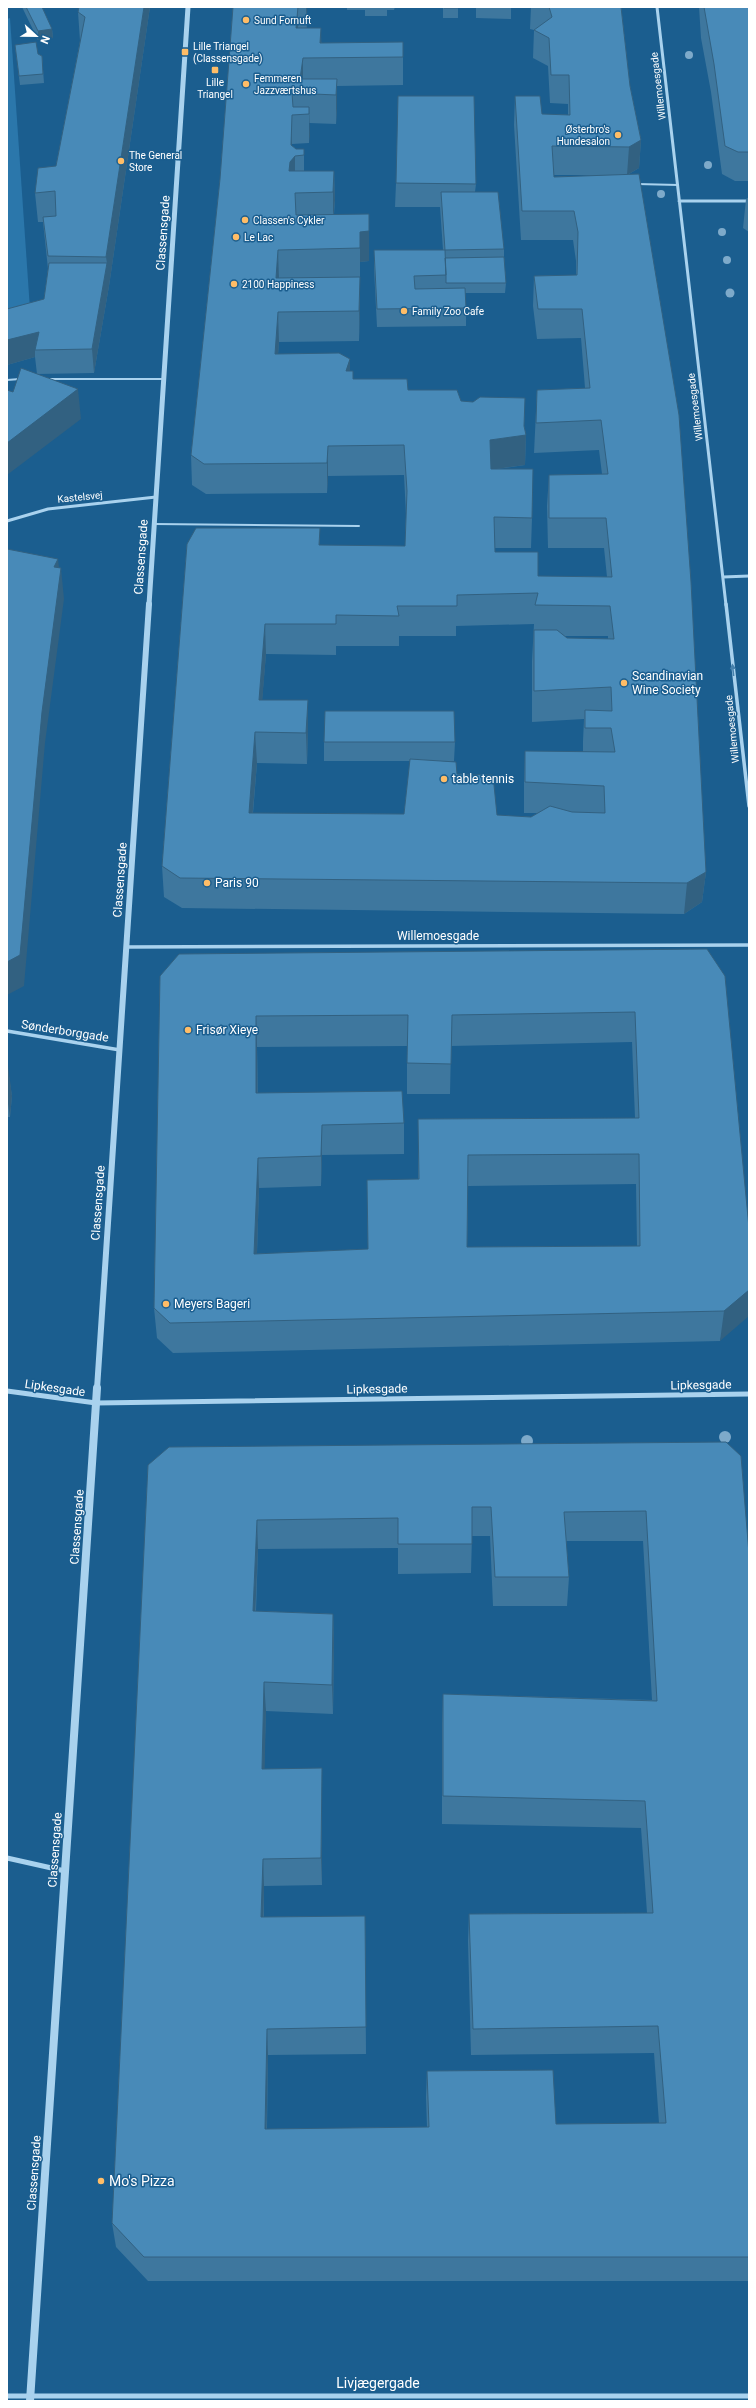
<svg xmlns="http://www.w3.org/2000/svg" width="756" height="2408" viewBox="0 0 756 2408" font-family="Roboto,sans-serif">
<rect width="100%" height="100%" fill="#1b5e8f"/>
<path fill="#2b77ab" d="M10,18L31,324L7,331V19Z"/>
<g fill="none" stroke-linecap="round" stroke-linejoin="round">
<path stroke="#a9d2ee" stroke-width="2" d="M637,184L678,185
M48,379H164
M7,380L20,379
M154,524L359,526"/>
<path stroke="#a9d2ee" stroke-width="3" d="M657,7L726,605
M679,201H749
M7,521L48,509L156,497
M723,577L749,576"/>
<path stroke="#a9d2ee" stroke-width="3.5" d="M726,604L749,806
M126,947L749,945
M7,1031L120,1050"/>
<path stroke="#a9d2ee" stroke-width="5" d="M7,1391L96,1403L749,1394
M7,1858L65,1871
M7,2396H749"/>
<path stroke="#a9d2ee" stroke-width="5" d="M149,605L188,7"/>
<path stroke="#a9d2ee" stroke-width="6" d="M97,1389L149,604"/>
<path stroke="#a9d2ee" stroke-width="8" d="M30,2401L97,1388"/>
</g>
<g fill="#7eaaca">
<circle cx="689" cy="55" r="4"/>
<circle cx="708" cy="165" r="4"/>
<circle cx="661" cy="194" r="4"/>
<circle cx="722" cy="232" r="4"/>
<circle cx="727" cy="260" r="4"/>
<circle cx="730" cy="293" r="4.5"/>
<circle cx="725" cy="1437" r="6"/>
<circle cx="527" cy="1441" r="6"/>
</g>
<path fill="#3e779e" fill-rule="evenodd" d="M22,7H42L52,29L53,38L38,40Z
M150,7L109,286L94,373L37,374L35,357L7,365L44,299L48,269L43,222H38L35,193L56,166L80,41L78,12Z
M233,7H307V28L322,43L403,57V85L337,86V108L336,124L309,123V143L292,144V146L296,149H304V171H334L335,200L334,214L369,243V261L360,262V307L359,341L279,342L278,354L350,371L353,379L461,401L524,427L526,435L525,465L497,469L532,518L531,548H495V552L538,576L607,577L604,548H548L547,506L549,475L602,474L599,450L534,453L537,390L585,388L581,338L537,339L533,306L534,276L576,275V261L573,240H521L514,125L515,96L542,114L568,115V104L550,103L548,66L533,58L534,30L530,29L531,7H621L630,86L641,140L639,168L629,174L706,872L702,902L684,914L182,908L164,897L162,866L187,544L320,528V545L405,546L406,515L404,475L328,476L327,493L206,494L192,485L191,455L220,179ZM554,175H602L554,177ZM534,624L532,661V722L584,719L583,741V752L525,751L524,782V813H538L531,817L497,815L457,774L435,761H454L455,742H324V761H410L404,814L253,813L257,763L307,764L308,731L262,700L266,654L336,655V646H399V636H456V626ZM564,636H608V639L567,638Z
M347,7H395L394,10H387V16H365V10H347Z
M443,7H458V18H443Z
M476,7H511V19L476,18Z
M699,7H749V181H735L722,174L711,92L701,38Z
M15,45L38,54L42,56L44,83L20,85Z
M396,183L476,184L475,192L504,249V258L506,283L505,293H465L466,308V326L377,327L374,269V250H443L440,207H395Z
M749,197V232L743,228L746,199Z
M707,949L749,1228L720,1341L173,1353L157,1338L154,1308L160,976ZM632,1042L635,1118L418,1119V1179L367,1180L368,1249L257,1254L259,1188L321,1186L322,1155L404,1154V1123L258,1093L257,1047L407,1046V1094H450L451,1046ZM636,1184L637,1246L467,1247L468,1186Z
M7,1064L12,1096L10,1117H7Z
M726,1442L749,1554V2281H148L116,2247L112,2223L148,1465ZM472,1536H490L493,1606H567L569,1577L566,1541H643L652,1700L443,1694L442,1723V1824L641,1828L647,1913L469,1914L468,1941L471,2055L654,2053L659,2123L556,2124L427,2071L426,2097L427,2127L267,2129L268,2055L366,2054L365,1916L264,1917V1886L322,1885V1796L264,1769L266,1711L333,1714L334,1643L333,1614L256,1611L258,1549L398,1548V1574L471,1573Z"/>
<path fill="#326181" d="M144,7H150L109,286L94,373L92,349L107,263L106,257Z
M298,7V33L296,28Z
M306,7H307V34Z
M321,28L322,56L320,43Z
M52,29L53,38L38,40V31Z
M303,58V86L300,79Z
M337,79V108L336,124V95Z
M309,107L310,136L309,143Z
M292,115V159L295,156V185L289,171L291,145Z
M641,140L639,168L627,175L629,147Z
M334,171L335,200L333,221V192Z
M369,214V261L360,262V277V232Z
M278,250L279,279L276,278Z
M360,277V307L359,341V311Z
M278,312L279,342L276,384L275,354Z
M39,332L35,350V357L7,365V340Z
M350,359V389L346,371Z
M78,389L81,419L7,475V443Z
M526,435L525,465L489,470L490,440Z
M328,446V476L327,493V463Z
M320,528V558L319,545Z
M58,559L60,576L61,568L64,599L45,743L24,986L7,995V962L54,567Z
M265,624L266,654L260,730L259,700Z
M308,700V731L307,764L306,733Z
M255,732L257,763L250,843L249,813Z
M706,872L702,902L684,914L687,883Z
M256,1016L257,1047L258,1123L256,1093Z
M8,1065L12,1096L10,1117L7,1097V1074Z
M322,1125V1155L321,1186V1156Z
M258,1158L259,1188L256,1284L254,1254Z
M749,1290V1316L720,1341L724,1311Z
M257,1520L258,1549L254,1640L253,1611Z
M333,1614L334,1643L333,1714L332,1685Z
M264,1682L266,1711L264,1797L262,1769Z
M322,1768V1885L321,1858Z
M263,1859L264,1886L263,1944L261,1917Z
M267,2029L268,2055L266,2154L265,2129Z"/>
<path fill="#488ab8" stroke="#326181" fill-rule="evenodd" d="M26,7H42L52,29L38,31Z
M79,7H144L106,257L48,256L43,217L56,216L55,191L35,193L38,168L56,166L85,17L78,12Z
M233,7H298L296,28H321L320,43L403,42V57L303,58L300,79H337L336,95L292,93L293,107H309V114L292,115L291,145L296,149H304V155L295,156L290,162L289,171H334L333,192L295,193L296,215L369,214V231L360,232V248L278,250L276,278L360,277L359,311L278,312L275,354L339,353L350,359L346,371H353V379H407L408,390H457L461,401L473,402L480,397L525,398L524,426L526,435L490,440L491,469H533L532,518L494,517L495,552H538V576L612,577L606,518H549V475L608,474L601,420L536,423L537,390L590,388L582,309H538L534,276L577,275L578,232L574,211H522L515,96H540L542,114L570,115L569,75H551L549,38L534,30L552,17L549,7H621L630,86L641,140L629,147L552,146L554,177L639,174L679,415L691,582L706,872L687,883L180,878L162,866L187,544L196,528H320L319,545L405,546L407,491L404,445L328,446L327,463L204,464L191,455L220,179ZM538,593L535,605L610,606L614,639L567,638L557,630H534V691L611,687L612,711L585,710V728H611L615,752L525,751V782L604,786L605,813L572,812L550,806L531,817L497,815L493,775L457,774L456,762L410,759L404,814L249,813L255,732L306,733L308,700H259L265,624H336V615L399,616L397,606H457V595Z
M444,7H458V8H444Z
M704,7H749V152H738L725,146L714,64Z
M36,42L38,54L42,56L43,74L19,76L15,45Z
M398,96H474L476,184L396,183Z
M441,192H498L504,249L445,250Z
M374,250H445L446,275L414,276L415,289L465,288L466,308L377,309Z
M504,257L506,283H446V275L445,258Z
M49,263H107L92,349L35,350L39,332L7,340V309L44,299Z
M21,368L78,389L7,443V390L13,392Z
M7,549L58,559L54,567L61,568L42,712L20,955L7,962Z
M325,711H454L455,742H324Z
M707,949L725,976L749,1228V1290L724,1311L170,1323L154,1308L160,976L179,954ZM635,1012L639,1118L418,1119L419,1179L367,1180L368,1249L254,1254L258,1158L321,1156L322,1125L404,1123L402,1091L256,1093V1016L408,1015L407,1063L451,1064L452,1015ZM639,1154L640,1246L467,1247L468,1155Z
M726,1442L741,1456L749,1554V2257H144L112,2223L148,1465L169,1447ZM472,1507H491L495,1577H569L564,1512L646,1511L657,1701L443,1694V1796L645,1801L653,1913L469,1914L473,2029L658,2026L666,2123L556,2124L553,2070L427,2071L429,2127L265,2129L267,2029L366,2027L365,1916L261,1917L263,1859L321,1858L322,1768L262,1769L264,1682L332,1685L333,1614L253,1611L257,1520L398,1518V1544H472Z"/>
<defs><path id="oneway-solid" d="M-6-.8H1V-3.2L6.5 0L1 3.2V.8H-6Z"/></defs>
<use fill="#4681ac" href="#oneway-solid" transform="translate(733 670) rotate(-96)"/>
<g fill="#ffbd67" stroke="#1b5e8f" stroke-width="1.5">
<circle cx="246" cy="20" r="4"/>
<rect x="181" y="48" width="8" height="8" rx="2"/>
<rect x="211" y="66" width="8" height="8" rx="2"/>
<circle cx="246" cy="84" r="4"/>
<circle cx="618" cy="135" r="4"/>
<circle cx="121" cy="161" r="4"/>
<circle cx="245" cy="220" r="4"/>
<circle cx="236" cy="237" r="4"/>
<circle cx="234" cy="284" r="4"/>
<circle cx="404" cy="311" r="4"/>
<circle cx="624" cy="683" r="4"/>
<circle cx="444" cy="779" r="4"/>
<circle cx="207" cy="883" r="4"/>
<circle cx="188" cy="1030" r="4"/>
<circle cx="166" cy="1304" r="4"/>
<circle cx="101" cy="2181" r="4"/>
</g>
<g text-anchor="middle" dominant-baseline="central" stroke-width="3" stroke-linejoin="round" paint-order="stroke">
<g font-size="10" fill="#fff" stroke="#1b5e8f" text-anchor="start">
<text x="254" y="20">Sund Fornuft</text>
<text x="193" y="46">Lille Triangel<tspan x="193" dy="12">(Classensgade)</tspan></text>
<text x="254" y="78">Femmeren<tspan x="254" dy="12">Jazzværtshus</tspan></text>
<text x="215" y="82" text-anchor="middle">Lille<tspan x="215" dy="12">Triangel</tspan></text>
<text x="610" y="129" text-anchor="end">Østerbro's<tspan x="610" dy="12">Hundesalon</tspan></text>
<text x="129" y="155">The General<tspan x="129" dy="12">Store</tspan></text>
<text x="253" y="220">Classen's Cykler</text>
<text x="244" y="237">Le Lac</text>
<text x="242" y="284">2100 Happiness</text>
<text x="412" y="311">Family Zoo Cafe</text>
</g>
<g font-size="10" fill="#fff" stroke="#1b5e8f">
<text transform="translate(658 86) rotate(-97)">Willemoesgade</text>
<text transform="translate(695 407) rotate(-97)">Willemoesgade</text>
<text transform="translate(80 497) rotate(-6)">Kastelsvej</text>
<text transform="translate(732 729) rotate(-96)">Willemoesgade</text>
</g>
<g font-size="12" fill="#fff" stroke="#1b5e8f">
<text transform="translate(163 233) rotate(-86)">Classensgade</text>
<text transform="translate(141 557) rotate(-86)">Classensgade</text>
<text transform="translate(120 880) rotate(-86)">Classensgade</text>
<text x="438" y="936">Willemoesgade</text>
<text transform="translate(65 1031) rotate(9)">Sønderborggade</text>
<text transform="translate(98 1203) rotate(-86)">Classensgade</text>
<text transform="translate(701 1385) rotate(-1)">Lipkesgade</text>
<text transform="translate(55 1388) rotate(8)">Lipkesgade</text>
<text transform="translate(377 1389) rotate(-1)">Lipkesgade</text>
<text transform="translate(77 1527) rotate(-86)">Classensgade</text>
<text transform="translate(55 1850) rotate(-86)">Classensgade</text>
<text transform="translate(34 2173) rotate(-86)">Classensgade</text>
</g>
<g font-size="12" fill="#fff" stroke="#1b5e8f" text-anchor="start">
<text x="632" y="676">Scandinavian<tspan x="632" dy="14">Wine Society</tspan></text>
<text x="452" y="779">table tennis</text>
<text x="215" y="883">Paris 90</text>
<text x="196" y="1030">Frisør Xieye</text>
<text x="174" y="1304">Meyers Bageri</text>
</g>
<g font-size="14" fill="#fff" stroke="#1b5e8f" text-anchor="start">
<text x="109" y="2181">Mo's Pizza</text>
</g>
<g font-size="14" fill="#fff" stroke="#1b5e8f">
<text x="378" y="2383">Livjægergade</text>
</g>
</g>
<rect width="756" height="2408" fill="none" stroke="#ffffff" stroke-width="16"/>
<g transform="translate(36 36) rotate(112)" stroke="#1b5e8f" stroke-width="3" paint-order="stroke">
<path d="M0-3L7 15L0 10L-7 15Z" fill="#ffffff"/>
<text y="-6" font-size="11" font-weight="bold" text-anchor="middle" fill="#ffffff">N</text>
</g>
</svg>
